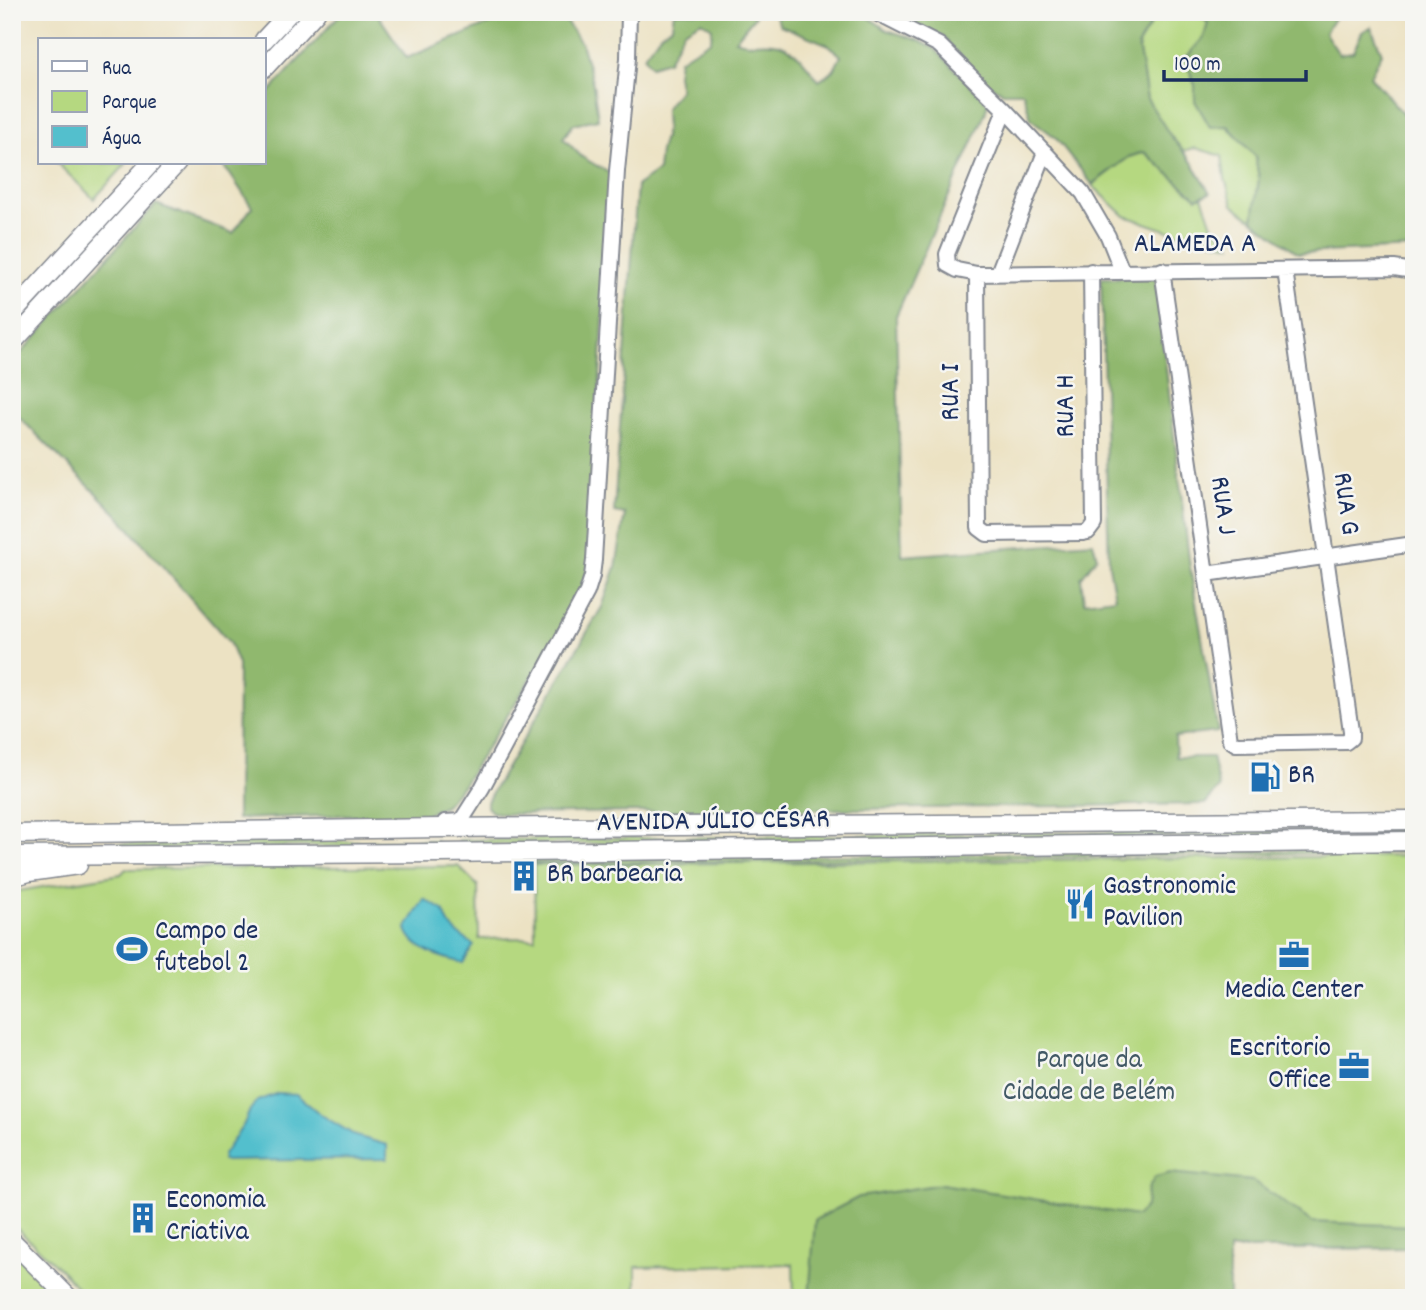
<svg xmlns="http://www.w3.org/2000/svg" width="1426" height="1310" viewBox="0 0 1426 1310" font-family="Dekko,sans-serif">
<rect width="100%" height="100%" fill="#f6f6f2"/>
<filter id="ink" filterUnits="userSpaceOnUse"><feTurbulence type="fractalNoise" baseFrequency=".0143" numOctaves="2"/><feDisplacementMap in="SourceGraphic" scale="14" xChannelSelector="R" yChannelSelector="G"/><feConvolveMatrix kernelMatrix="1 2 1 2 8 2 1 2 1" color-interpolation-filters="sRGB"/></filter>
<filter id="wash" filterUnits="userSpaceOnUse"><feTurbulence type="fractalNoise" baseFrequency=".00686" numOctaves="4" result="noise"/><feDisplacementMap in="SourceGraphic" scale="28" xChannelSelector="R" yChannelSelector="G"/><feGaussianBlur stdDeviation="1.57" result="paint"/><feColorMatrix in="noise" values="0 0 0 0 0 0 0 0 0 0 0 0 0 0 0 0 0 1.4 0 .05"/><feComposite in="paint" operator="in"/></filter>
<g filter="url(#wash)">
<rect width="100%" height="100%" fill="#ece2c3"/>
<path fill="#b5d880" stroke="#68846f" stroke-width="2" d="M1158,12H1196L1208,23L1204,37L1185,59L1195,85V101L1227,126L1255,156L1259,178L1253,220L1233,205L1225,179L1222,156L1195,148L1183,151L1167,131L1147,99L1138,45Z
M1144,152L1197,198L1202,196L1212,225L1231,245L1172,232L1125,216L1092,185L1129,157Z
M57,163H127L94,199Z
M1414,829V834L459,845V840Z
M436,840V845L12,850V845Z
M1414,849V852L534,863V859Z
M1414,856V1248L1229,1249V1298H794L793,1264L636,1267V1298H87L62,1271L12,1224V892L121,874L126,869L458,866L478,886L479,939L535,938L534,865Z
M12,1241L69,1298H12Z"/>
<path fill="#90b86e" stroke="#567466" stroke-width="2" d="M342,12H376L407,58L518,12H559L581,43L593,84L598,119L574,124L563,138L582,157L611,174L590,564L576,608L463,785L445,805L422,817L347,815L237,819L238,664L229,642L116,513L12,410V363L156,204L233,233L252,207L230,174L220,163H264V98Z
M674,12H753L755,16L735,40C751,46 758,41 773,43C795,45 807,66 819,81L834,70L841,56L829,45L780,25L773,12H861L887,30L915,39L934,48L988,103L985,114L896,316L902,556L1093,542L1097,557L1081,578L1084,602L1115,598L1109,566L1101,278L1155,277L1190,567L1218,732L1175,737L1176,757H1212L1219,788L1205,804L504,814L492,812L487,807V802L491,794L602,607L616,567L625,514L614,512L637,185L658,171L660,151L666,130L665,109L680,89L677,75L679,60L711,40L712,28L702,21L684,31L668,61L651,66L644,56L661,33L672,26Z
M894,12H1158L1138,45L1147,99L1170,135L1192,162L1210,193L1197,198L1144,152L1129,157L1092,184L1055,137L1031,119L1023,92H1003L988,85L942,36L921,27L908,23Z
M1196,12H1338L1325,33L1339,54L1353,52L1362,32L1371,27L1382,53L1370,76L1414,126V248L1298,253L1253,220L1259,178L1255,156L1228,126L1210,127L1195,101V85L1185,59L1204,37L1208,23Z
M1170,1173L1253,1181L1312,1222L1414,1226V1248L1229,1249V1298H809L815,1220L859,1197L942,1184L1137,1216L1146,1206L1148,1189L1155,1177Z"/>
<path fill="#53bfcd" stroke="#377796" stroke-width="2" d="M424,899L443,910L449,924L457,933L474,945L463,963C443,958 413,951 406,929Z
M278,1093L296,1094L320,1114L356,1136L387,1145V1159L222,1161L223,1155L244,1124L250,1110L257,1101Z"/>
</g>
<g filter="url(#ink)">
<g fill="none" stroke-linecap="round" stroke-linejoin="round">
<g stroke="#848890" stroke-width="18">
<path id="minor" d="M874,12L939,45L1005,110L1083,193L1108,236L1122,271
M1005,110L947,254L948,265L957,270L977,274L1394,268L1414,271
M1162,270L1230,740L1236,744L1346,742L1351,738V731L1285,270
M998,273L1045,152
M977,274L979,528L987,534L1083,533L1088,532L1094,524L1091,271
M1206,574L1414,544
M445,822L461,821L482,788L587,592L592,576L594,560L617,171L628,58L629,12"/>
</g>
<g stroke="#848890" stroke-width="21">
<path id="major" d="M264,40L290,12
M264,68L316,12
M12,314L151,163
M12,343L177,163
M12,834L442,828L1414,820
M12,856L441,853L1414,841
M12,877L29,872L78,865
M12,1241L69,1298"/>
</g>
<use href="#minor" stroke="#fff" stroke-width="14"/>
<use href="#major" stroke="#fff" stroke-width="18"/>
</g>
</g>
<defs>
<g id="fuel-bare" transform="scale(2.415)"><path d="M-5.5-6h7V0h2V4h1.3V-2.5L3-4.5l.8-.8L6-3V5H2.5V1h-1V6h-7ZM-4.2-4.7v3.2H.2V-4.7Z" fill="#1f6fb2" stroke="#f6f6f2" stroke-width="2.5" paint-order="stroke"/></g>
<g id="building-bare" transform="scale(2.415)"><path d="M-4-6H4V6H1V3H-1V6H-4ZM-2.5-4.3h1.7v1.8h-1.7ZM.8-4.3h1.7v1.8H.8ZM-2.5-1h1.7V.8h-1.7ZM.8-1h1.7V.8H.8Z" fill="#1f6fb2" stroke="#f6f6f2" stroke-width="2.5" paint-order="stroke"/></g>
<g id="restaurant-bare" transform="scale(2.415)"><path d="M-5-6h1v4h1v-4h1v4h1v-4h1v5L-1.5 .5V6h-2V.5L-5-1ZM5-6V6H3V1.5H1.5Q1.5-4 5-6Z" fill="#1f6fb2" stroke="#f6f6f2" stroke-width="2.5" paint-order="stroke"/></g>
<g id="stadium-bare" transform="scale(2.415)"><path d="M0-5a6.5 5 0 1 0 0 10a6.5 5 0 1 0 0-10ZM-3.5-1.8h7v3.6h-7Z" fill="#1f6fb2" stroke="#f6f6f2" stroke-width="2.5" paint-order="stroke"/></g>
<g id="office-bare" transform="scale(2.415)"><path d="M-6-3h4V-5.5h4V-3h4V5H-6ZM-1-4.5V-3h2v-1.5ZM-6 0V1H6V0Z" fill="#1f6fb2" stroke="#f6f6f2" stroke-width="2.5" paint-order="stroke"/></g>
</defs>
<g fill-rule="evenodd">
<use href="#fuel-bare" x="1265" y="777"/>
<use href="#building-bare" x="524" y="876"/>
<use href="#restaurant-bare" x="1080" y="904"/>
<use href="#stadium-bare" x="132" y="949"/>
<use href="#office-bare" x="1294" y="955"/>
<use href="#office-bare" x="1354" y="1066"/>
<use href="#building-bare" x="143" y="1218"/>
</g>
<g text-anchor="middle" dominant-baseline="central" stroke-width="5" stroke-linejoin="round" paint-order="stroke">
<g font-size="28" fill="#1b2f5e" stroke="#f6f6f2">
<text x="1195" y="246">ALAMEDA A</text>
<text transform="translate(953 392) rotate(-90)">RUA I</text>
<text transform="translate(1068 406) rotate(-90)">RUA H</text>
<text transform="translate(1344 504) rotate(82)">RUA G</text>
<text transform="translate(1221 506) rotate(82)">RUA J</text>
<text transform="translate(713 823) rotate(-1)">AVENIDA JÚLIO CÉSAR</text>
</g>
<g font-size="28" fill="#1b2f5e" stroke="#f6f6f2" text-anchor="start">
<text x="1288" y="777">BR</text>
<text x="547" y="876">BR barbearia</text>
<text x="1103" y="888">Gastronomic<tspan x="1103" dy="32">Pavilion</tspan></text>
<text x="155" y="933">Campo de<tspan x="155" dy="32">futebol 2</tspan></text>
<text x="1294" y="992" text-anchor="middle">Media Center</text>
<text x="1331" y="1050" text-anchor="end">Escritorio<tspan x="1331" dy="32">Office</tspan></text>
<text x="166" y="1202">Economia<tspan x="166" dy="32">Criativa</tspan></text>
</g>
<g font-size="28" fill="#425966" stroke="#f6f6f2">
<text x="1089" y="1062">Parque da<tspan x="1089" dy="32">Cidade de Belém</tspan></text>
</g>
</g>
<rect width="1426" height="1310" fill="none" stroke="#f6f6f2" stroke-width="42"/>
<rect x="38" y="38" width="228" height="126" fill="#f6f6f2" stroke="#9ea6b7" stroke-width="2"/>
<rect x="52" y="61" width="35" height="10" fill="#ffffff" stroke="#9ea6b7" stroke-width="2"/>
<text x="102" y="74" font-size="21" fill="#1b2f5e">Rua</text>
<rect x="52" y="91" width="35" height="21" fill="#b5d880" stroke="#9ea6b7" stroke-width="2"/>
<text x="102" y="108" font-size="21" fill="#1b2f5e">Parque</text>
<rect x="52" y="126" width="35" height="21" fill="#53bfcd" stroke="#9ea6b7" stroke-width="2"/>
<text x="102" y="144" font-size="21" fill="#1b2f5e">Água</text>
<path d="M1164 70v10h142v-10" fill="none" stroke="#1b2f5e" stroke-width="3.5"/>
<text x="1174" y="70" font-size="21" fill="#1b2f5e" stroke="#f6f6f2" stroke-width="5" paint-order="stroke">100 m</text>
</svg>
